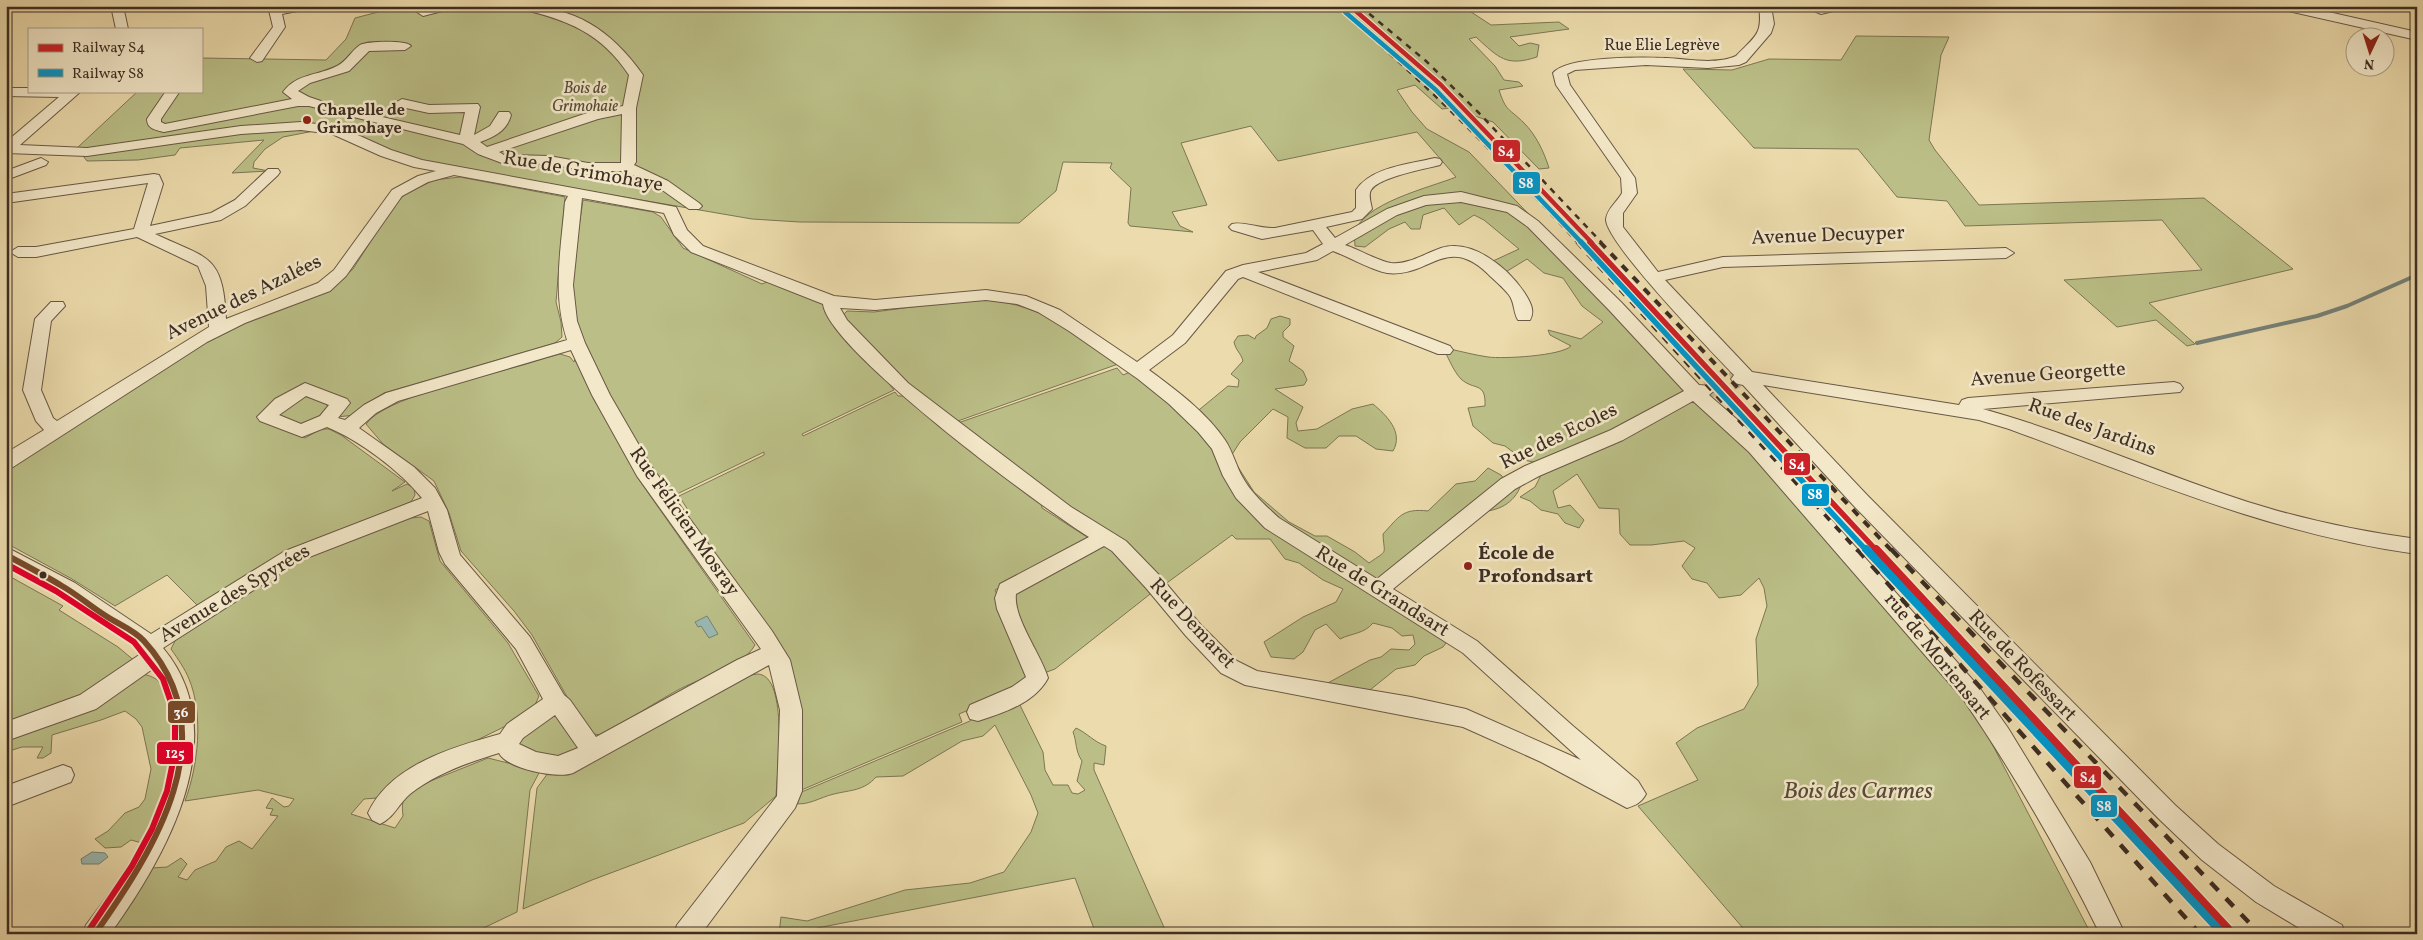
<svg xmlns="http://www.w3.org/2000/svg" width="2423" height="940" viewBox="0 0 2423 940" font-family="Vollkorn,serif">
<rect width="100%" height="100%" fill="#ecdbac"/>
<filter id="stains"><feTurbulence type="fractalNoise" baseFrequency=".004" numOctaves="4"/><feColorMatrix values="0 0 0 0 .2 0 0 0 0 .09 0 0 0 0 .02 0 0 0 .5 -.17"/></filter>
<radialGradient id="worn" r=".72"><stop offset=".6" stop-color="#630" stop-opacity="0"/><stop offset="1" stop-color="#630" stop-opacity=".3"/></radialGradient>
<path fill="#bbbf87" stroke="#7c7655" d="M381,6H1462L1491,25L1559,22L1569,29L1510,37L1519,46L1530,43L1539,45L1537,57C1506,67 1499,58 1476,37L1469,39L1495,66L1504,80L1519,82L1523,86L1499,90C1506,112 1509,108 1524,123C1536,135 1544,152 1549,168L1539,169L1493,122L1450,108L1442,109L1415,85L1397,90L1412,112L1427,129L1469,152L1762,457L1963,688L2091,934H1748L1638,806L1698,780L1676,743L1697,728L1744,709L1758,685L1756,639L1767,606L1764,588L1759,578L1741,595L1719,598L1707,583L1692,579L1682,566L1695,548L1684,541L1651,545H1630L1620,534L1619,509L1599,508L1577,474L1553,491L1558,508L1570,505L1584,520L1579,528L1565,523L1558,514L1541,510L1530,501L1520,497L1535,487L1546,465L1524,460L1505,446L1493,443L1473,426L1468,408L1485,406C1486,381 1474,391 1461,379C1454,372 1449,359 1444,350L1450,349C1463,352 1475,355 1488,357C1503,359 1561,356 1571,346L1550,335L1548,330L1581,339L1603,322L1582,306L1563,278L1544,273L1527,259L1504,273L1493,261L1519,249L1484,220L1474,215L1459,225L1444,208L1423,215L1420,229H1411L1405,222L1389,229L1365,247L1355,246C1355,242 1354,237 1354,234C1362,203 1429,188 1456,177L1417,132L1278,161L1251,126L1181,143L1207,205L1172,212L1180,226L1193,232L1130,226L1128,223L1131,188L1110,168L1112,163L1063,162L1056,191L1019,223L800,222L752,219L443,166L403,156L340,126L283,137L265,149L254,162L253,168L269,171L232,173L264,140L180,148L175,155L138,160L87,161L77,148L138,91H201V58L326,60L346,39L355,18L382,11Z
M1856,36L1949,37L1941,55L1929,140L1935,150L1979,205L2204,198L2293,269L2149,303L2195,344L2187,346L2156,320L2117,327L2064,280L2202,270L2162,220L1965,226L1947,201L1897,197L1858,149L1754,148L1683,69L1732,70L1769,59L1841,60Z
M460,177L565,197L556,302L561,322L562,337L555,343L384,393L360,408L355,415L337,417V397L304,384L257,417L305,438L321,429H329L341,435L405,482L392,491L407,484L414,488L415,495L411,502L303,544L199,607L167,575L115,606L72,579L6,543V469L194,348L243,322L335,285L353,269L392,208L405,194L434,180Z
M583,200L653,212L661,217L683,248L762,284L770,281L823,302L894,390L802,434L803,436L895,392L898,396H904L952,425L1117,368L1123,375L1130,372L1194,414L1228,386L1238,387L1239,380L1231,374L1243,361C1241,353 1236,351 1234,342L1238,336L1248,335L1255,339L1256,336L1267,328L1271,319L1280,316L1290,319V325L1283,332V337L1294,346L1289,361L1303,371L1307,380L1304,385L1275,389L1303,407L1296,423L1298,431L1317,429L1352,409L1373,404C1386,415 1404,432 1393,451L1376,449L1356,436H1339L1326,448H1305L1287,438L1288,417L1273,409L1240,442L1231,456L1254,492L1289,522L1315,536H1327L1355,552L1369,563C1389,549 1384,556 1383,534C1399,517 1402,508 1428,511L1456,484L1475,481L1488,468L1501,475L1508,484L1521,485C1514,504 1498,511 1479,512L1379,588L1452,635L1443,647L1424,656L1415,665L1396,669L1360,698L1315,690L1370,660L1381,657L1391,649L1409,650L1415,644L1413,635L1402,636L1392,628L1373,623C1364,634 1352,633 1340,639L1326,624L1315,630L1303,652L1294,659L1271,657L1264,642L1303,617L1336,602L1343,589L1323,580L1299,563L1285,559L1270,539H1236L1232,535L1160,588L1105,529L1070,506L1065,507L1041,500L1042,508L1090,539L995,590L1028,663L1030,673L1014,691L959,714L962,722L799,791L782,647L685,513L688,510L679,496L764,455V452L677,494L654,473L608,396L593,398L631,462L637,477L755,645C742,668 699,678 676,691C651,705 627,721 603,735L593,734L583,725L532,635L514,611L461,551L449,513L434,481L383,444L366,424C384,398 479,378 512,368C528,364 544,358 560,354L570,357L574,362L577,354L564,328Z
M973,299C1038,301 1069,329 1121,363L955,422L908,387L842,316L847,311L874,312Z
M303,396L326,402L329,411L304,426L278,416L280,409Z
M421,517L429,521L440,561L508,643L539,696L534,707L524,717L457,750L377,798L364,799L351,814L395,828L403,816C402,805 401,800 410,792L428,782L488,758L540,771L530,790L517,912L471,934H108L152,868L167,867L181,858L187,864L178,877L187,880L195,870L216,861L226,847L239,841L252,849L278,816L270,815L273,809L266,808L272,798L284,807L289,806L294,799L258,790L185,801C198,766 204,715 189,679C185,669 178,659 171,649L177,637L298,560L410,518Z
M1102,544L1113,551L1154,591L1055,669L1044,673L1037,665L1012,595Z
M9,576L63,606L59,610L118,647L136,662L83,701L6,729V577Z
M142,674C159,677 164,685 169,701C172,709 177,719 177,727C177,764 160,811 142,843L131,840L121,847L105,848L95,839L108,831L125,813L139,807L145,799L151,769L142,727L136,719L125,711L101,720L52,735L51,753L43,758H37L43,747H22L6,752V736Z
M758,674C789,676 777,774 776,796L744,823L592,880L523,909L537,788L548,773L750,675Z
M1015,695L1043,752L1045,770L1053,785H1068L1072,793L1078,794L1085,790L1077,781L1082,761C1075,751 1077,742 1073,732L1076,728C1087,733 1094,742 1106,746L1104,765L1094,763V770L1167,934H1096L1075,878L812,929L805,934H779L781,917L807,921L905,890L970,883L1004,872L1031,832L1038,813L1031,795L995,725L983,736L962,741L903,776L876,777C864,791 850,790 834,794C820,797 807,807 792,803V796L970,721L978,712Z
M555,714L578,746V749L560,762L518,746L519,741Z"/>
<path fill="#9ab9b1" stroke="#758178" d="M707,616L718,634L709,638L701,626L698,627L695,622Z
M92,852L105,853L108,857L99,864H82L81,859Z"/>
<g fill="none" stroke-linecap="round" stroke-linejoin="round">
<path stroke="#758178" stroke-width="4" d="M2197,343L2317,316L2347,306L2417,275"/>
<path stroke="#c9b891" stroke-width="18" stroke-dasharray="18 9" stroke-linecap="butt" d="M1706,390L1738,379"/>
<g stroke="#695845" stroke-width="2">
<path id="minor" d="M111,6H123L128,29H116Z
M268,6H309L307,9L282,14L285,27L262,61L257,62L250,58L273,27Z
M417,6H452L450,9L423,16L417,12Z
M519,6C575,6 611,30 643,75L636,108V162L634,165L668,181L699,203L702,206L699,209H689L658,187L624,171H588L549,164L502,163L478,154L463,144L309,106H298L164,132C156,130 147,129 147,119L166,91H180L161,119V122L165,124L292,99L283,92C297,73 318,76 337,66C347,61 351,51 360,45C367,41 407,40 411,46L405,50L369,51L349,71L310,83L298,91L309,97L339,107L460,135L465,112L429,113L397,106L395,103L402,99L429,105L478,104L480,107L474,135L490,126L499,112H509L511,115C507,131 494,137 480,142L487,147L590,112L623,106L629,75C601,33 568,20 521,9ZM622,114L621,163H588L549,156L504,155L499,152L598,119Z
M1759,6H1771L1774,24L1771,33L1746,62L1739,65L1708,68L1646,65L1575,70L1567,74L1570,85L1635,178L1637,193L1623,213V227L1658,272L1723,257L2006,248L2014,253L2006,258L1723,267L1665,280L1752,372L1959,405L1962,400L1968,398L2174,382L2180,384L2183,388L2180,392L1983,409C2063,431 2140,465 2218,492C2283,515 2349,530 2417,539V554C2271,534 2145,479 2009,429L1979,420L1763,385L1867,495L2175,805L2218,844L2274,886L2342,925L2345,934H2309L2256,902L2202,860L2159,819L1853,505L1743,385L1734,383L1731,379L1734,375C1713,353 1604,241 1606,219C1607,209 1617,202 1622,193L1621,178L1556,85L1553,73C1567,56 1644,57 1667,58C1688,59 1716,65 1736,56C1755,36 1763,35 1759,6Z
M1803,6H1844L1842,9L1821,14Z
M2278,6H2302L2417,32V40L2284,10Z
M6,88H29V91H78L79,93L20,145L87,148L241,126L301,122L340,127L391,150L422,160L676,207L687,230L703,246L834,296L875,300L986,290L1026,296L1060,310L1137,362L1173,335L1226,271L1243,265L1306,253L1323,244L1313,230L1262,239L1232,230L1229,227L1232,224C1243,221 1260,229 1275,228L1352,212L1356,208V190C1371,167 1410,164 1435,158L1440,159L1442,162L1440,165C1425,169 1379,177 1371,190C1368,195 1371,203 1372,209L1362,219L1326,227L1335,238L1387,209L1424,196L1461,192L1517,206L1538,221L1621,302L1699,385L1712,386L1715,390L1709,395L1763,442L1979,687L2008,728L2090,862L2125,934H2100C2060,853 2014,774 1963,699L1749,452L1693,401L1623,440L1539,476L1515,489L1393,589L1477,641L1573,726L1638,781L1646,794C1641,803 1636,805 1627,808L1541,762L1463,727L1245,685L1221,673L1186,636L1146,588L1112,551L1104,546L1016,594C1013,618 1041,654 1048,678C1035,703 1003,713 978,721L970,719L967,712L970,705L1012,687L1026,677L997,609L995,598L1000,584L1089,537C1042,508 828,350 823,304L691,252L674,235L664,213L582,198L573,285L577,321L585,343L610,395L651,466L772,631L790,660L802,710V791L795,808L701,934H674L677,925L777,796L780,710L769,665L573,773C558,779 507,769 499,753C469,762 435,774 410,794C399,803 394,818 380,824L372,820L368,813C390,765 453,747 500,734L507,724L543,699L516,649L445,564L439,552L428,511L299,561L163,648C236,735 165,858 110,934H83L86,925C132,864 186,788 169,706C166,693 162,679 154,668L96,709L6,741V722L80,695L142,653L131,642L86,614L60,594L6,564V547L75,583L151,634L285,551L422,498C400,471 359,440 327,427L302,437L260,421L257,417L275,399L305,383L347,399L350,403L338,418L345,420L364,405L386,393L567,340C552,294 561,249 565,202L568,196L454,175L428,182L402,196L346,276L330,291L245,323L207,342L13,467L6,469V453L44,430L36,421L23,390L35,319L51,302H63L65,306L51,321L41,390L53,418L57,421L209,327L206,286L198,266L137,237L36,257H18L10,252L18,247H36L134,229L148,183L6,203V194L154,174L159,175L163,184L150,226L211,213L235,200L268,169H278L280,172L278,175L245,206L221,220L155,234C208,259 223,254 226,319L318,283L334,270L392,190L418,176L436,171L414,167L381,156L332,134L301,130L241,134L87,156L6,153V142L59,97L6,96ZM1461,202L1507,212L1528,227L1609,310L1684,391L1611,430L1525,466L1501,479L1377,579L1279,518C1266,506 1252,494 1243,478C1236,466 1233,452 1225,440C1206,412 1176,390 1149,370L1185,343L1238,279L1243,277L1438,354H1450L1453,350L1450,346L1258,272L1317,260L1333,251C1349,257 1371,270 1387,273C1429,278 1446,234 1487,273C1494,280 1503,287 1509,295C1515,303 1513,312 1518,320H1530C1536,310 1529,300 1524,292C1508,268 1472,238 1441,248C1426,253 1408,265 1391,263C1378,261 1358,249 1345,245L1397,215L1426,205ZM986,300L1017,304L1038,312L1069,331L1138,379L1169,404L1198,432L1212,449L1223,476L1236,498L1265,528L1463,653L1581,760L1466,709L1411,697L1257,671L1237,661L1200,624L1160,576L1126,541L1071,507L908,383L847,320L840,308L875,310ZM571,350L592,395L637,476L761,649L737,660L596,737L570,700L564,695L530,637L460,555L447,510L435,488L414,467L359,428L376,413L398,401ZM306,396L329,405L320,416L301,424L279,415ZM555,715L578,748L558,756L536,752L519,744L523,738Z
M41,158L48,162L46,165L6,180V171Z
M63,765L71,768L74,775L71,782L6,807V786Z"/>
</g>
<use href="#minor" fill="#f3e8c9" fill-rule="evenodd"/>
<path stroke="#3d2d23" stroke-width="2.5" stroke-dasharray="6 6" stroke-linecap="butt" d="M1335,6C1422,79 1501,159 1578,243
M1360,6L1426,61L1479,113L1602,243"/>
<path stroke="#3d2d23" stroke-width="4" stroke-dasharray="8 8" stroke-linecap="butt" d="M1577,242L1858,551
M1600,242L1892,551"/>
<path stroke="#3d2d23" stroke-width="4.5" stroke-dasharray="11 11" stroke-linecap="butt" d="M1857,549L2200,934
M1891,549L2260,934"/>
<g stroke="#f3e8c9" stroke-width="10">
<path id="bus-1" d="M6,555C25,565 44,575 62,586C78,595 91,607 106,616C118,624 134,630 144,641C229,734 154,850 95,934"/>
</g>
<g stroke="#f3e8c9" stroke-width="10">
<path id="bus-2" d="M6,564L56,591L134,642L163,679L175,714V752L167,791L152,829L132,866L89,930"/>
</g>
<use href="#bus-1" stroke="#7a4b2a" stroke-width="6"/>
<use href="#bus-2" stroke="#e4002b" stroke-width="6"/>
<g stroke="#f3e8c9" stroke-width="7">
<path id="rail-1-far2" d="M1350,6L1441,85L1592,243"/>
</g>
<g stroke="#f3e8c9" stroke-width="9">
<path id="rail-1-far1" d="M1590,242L1877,551"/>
</g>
<g stroke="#f3e8c9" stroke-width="11">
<path id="rail-1" d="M1876,549L2233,934"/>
</g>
<g stroke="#f3e8c9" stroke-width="7">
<path id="rail-2-far2" d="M1345,12L1436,90L1582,243"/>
</g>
<g stroke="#f3e8c9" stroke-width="9">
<path id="rail-2-far1" d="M1581,242L1867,551"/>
</g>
<g stroke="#f3e8c9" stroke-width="11">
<path id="rail-2" d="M1866,549L2223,934"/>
</g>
<use href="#rail-1-far2" stroke="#cb2127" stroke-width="4.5"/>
<use href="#rail-1-far1" stroke="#cb2127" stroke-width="5.5"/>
<use href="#rail-1" stroke="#cb2127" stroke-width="8"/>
<use href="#rail-2-far2" stroke="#0096cb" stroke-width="4.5"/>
<use href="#rail-2-far1" stroke="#0096cb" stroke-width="5.5"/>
<use href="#rail-2" stroke="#0096cb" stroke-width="8"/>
</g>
<g fill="#8f2418" stroke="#f3e8c9" stroke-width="2">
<circle cx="307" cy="120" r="5"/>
<circle cx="1468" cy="566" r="5"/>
</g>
<circle fill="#3d2d23" stroke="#f3e8c9" stroke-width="2" cx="43" cy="575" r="4.5"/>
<g text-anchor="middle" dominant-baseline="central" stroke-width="5" stroke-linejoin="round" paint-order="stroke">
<g font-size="16" fill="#3d2d23" stroke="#f3e8c9">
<text x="1662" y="46">Rue Elie Legrève</text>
</g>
<g font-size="16" font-style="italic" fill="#564a37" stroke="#f3e8c9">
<text x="585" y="89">Bois de<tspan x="585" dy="18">Grimohaie</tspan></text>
</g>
<g font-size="16" font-weight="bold" fill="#3d2d23" stroke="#f3e8c9" text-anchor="start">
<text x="317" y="111">Chapelle de<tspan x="317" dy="18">Grimohaye</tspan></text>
</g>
<g font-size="20" fill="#3d2d23" stroke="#f3e8c9">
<text transform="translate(583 172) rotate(10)">Rue de Grimohaye</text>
<text transform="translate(1828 236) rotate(-2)">Avenue Decuyper</text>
<text transform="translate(244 298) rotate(-26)">Avenue des Azalées</text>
<text transform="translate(2048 375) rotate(-4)">Avenue Georgette</text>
<text transform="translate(2092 428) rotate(20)">Rue des Jardins</text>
<text transform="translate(1559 437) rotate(-26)">Rue des Ecoles</text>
<text transform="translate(684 522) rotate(55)">Rue Félicien Mosray</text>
<text transform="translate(1382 592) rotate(32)">Rue de Grandsart</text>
<text transform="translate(235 594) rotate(-31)">Avenue des Spyrées</text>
<text transform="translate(1192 624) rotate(47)">Rue Demaret</text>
<text transform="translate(1937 657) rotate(51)">rue de Moriensart</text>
<text transform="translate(2022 666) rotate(46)">Rue de Rofessart</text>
</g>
<g font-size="20" font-weight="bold" fill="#3d2d23" stroke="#f3e8c9" text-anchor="start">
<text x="1478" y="554">École de<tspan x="1478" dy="23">Profondsart</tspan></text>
</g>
<g font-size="24" font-style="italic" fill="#564a37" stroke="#f3e8c9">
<text x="1858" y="792">Bois des Carmes</text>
</g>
</g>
<g stroke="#f3e8c9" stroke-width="2">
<rect x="1492" y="139" width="29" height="24" rx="5" fill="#cb2127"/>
<rect x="1512" y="171" width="29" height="24" rx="5" fill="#0096cb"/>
<rect x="1783" y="452" width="28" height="24" rx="5" fill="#cb2127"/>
<rect x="1801" y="483" width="29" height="24" rx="5" fill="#0096cb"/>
<rect x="167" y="700" width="29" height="24" rx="5" fill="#7a4b2a"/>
<rect x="156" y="741" width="38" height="24" rx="5" fill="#e4002b"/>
<rect x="2073" y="765" width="29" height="24" rx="5" fill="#cb2127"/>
<rect x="2090" y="794" width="28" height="24" rx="5" fill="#0096cb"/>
</g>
<g font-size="14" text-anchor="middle" font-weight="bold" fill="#fff">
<text x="1506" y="156">S4</text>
<text x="1526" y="188">S8</text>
<text x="1797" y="469">S4</text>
<text x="1815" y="499">S8</text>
<text x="181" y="717">36</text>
<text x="175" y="758">125</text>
<text x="2088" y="782">S4</text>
<text x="2104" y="811">S8</text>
</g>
<rect width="2423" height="940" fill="none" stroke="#ecdbac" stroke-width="25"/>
<rect x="8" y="8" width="2408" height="925" fill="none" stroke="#3d2d23" stroke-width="2.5"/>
<rect x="12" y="12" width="2398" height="915" fill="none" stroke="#3d2d23"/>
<rect x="28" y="28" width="175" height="65" fill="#f3e8c9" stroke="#aa9d87"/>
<rect x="38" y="44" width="25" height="8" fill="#cb2127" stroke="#aa9d87"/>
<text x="72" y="52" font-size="15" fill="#3d2d23">Railway S4</text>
<rect x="38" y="69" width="25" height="8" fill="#0096cb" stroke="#aa9d87"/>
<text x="72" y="78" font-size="15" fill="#3d2d23">Railway S8</text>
<g transform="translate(2370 52) rotate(184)"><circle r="24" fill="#f3e8c9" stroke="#aa9d87"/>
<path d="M0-4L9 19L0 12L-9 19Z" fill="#8f2418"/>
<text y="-8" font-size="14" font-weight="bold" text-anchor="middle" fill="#3d2d23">N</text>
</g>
<rect width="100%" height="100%" filter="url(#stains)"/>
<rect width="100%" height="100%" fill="url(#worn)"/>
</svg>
